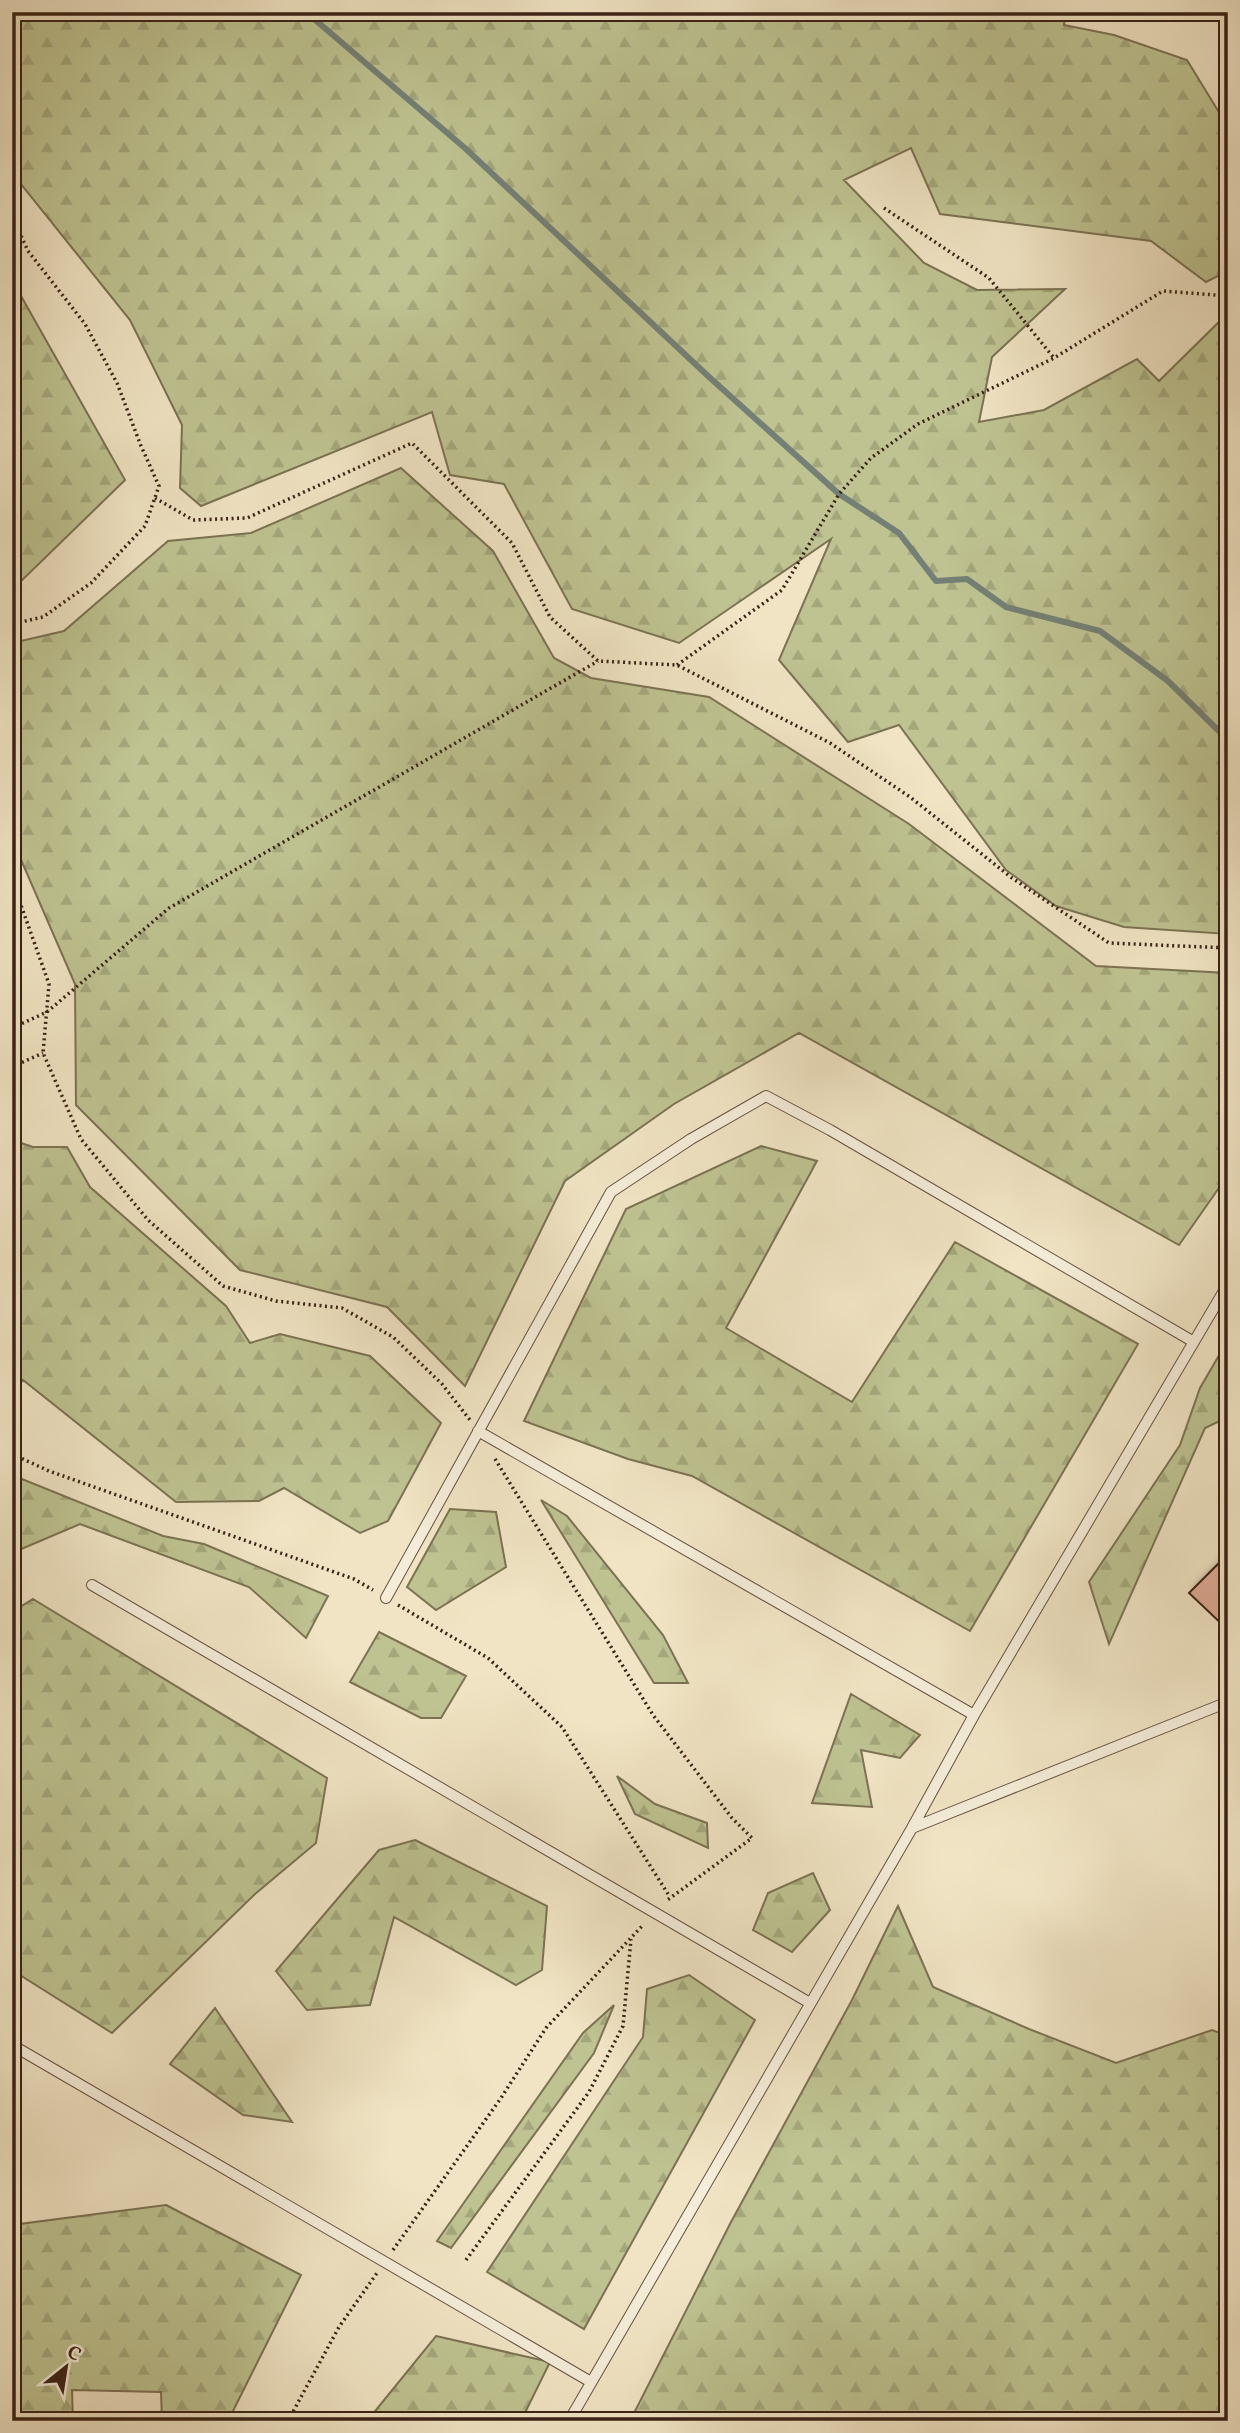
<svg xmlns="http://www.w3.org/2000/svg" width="1240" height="2433" viewBox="0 0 1240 2433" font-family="Vollkorn,serif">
<defs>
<pattern id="forest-firs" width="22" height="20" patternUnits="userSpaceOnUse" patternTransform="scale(1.75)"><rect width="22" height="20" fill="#bec391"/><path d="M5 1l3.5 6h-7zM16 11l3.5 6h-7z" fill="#a4a77c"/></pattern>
<filter id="shadow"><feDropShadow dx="6" dy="-6" stdDeviation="3.5" flood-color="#0004"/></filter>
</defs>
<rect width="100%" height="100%" fill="#f0e4c4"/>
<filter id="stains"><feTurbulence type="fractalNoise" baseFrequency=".00286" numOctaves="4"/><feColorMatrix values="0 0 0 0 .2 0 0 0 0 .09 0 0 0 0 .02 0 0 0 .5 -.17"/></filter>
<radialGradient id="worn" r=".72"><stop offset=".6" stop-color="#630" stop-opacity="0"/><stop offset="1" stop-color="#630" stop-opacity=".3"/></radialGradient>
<path fill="url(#forest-firs)" stroke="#7c7254" stroke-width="2" d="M12,12H1066L1064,25L1114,35L1187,60L1228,127V271L1206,282L1151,241L940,214L911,148L844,180L924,263L977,290L1065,289L992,357L979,422L1044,410L1137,359L1159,381L1228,313V934L1124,927L1056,906L1006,870L899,725L848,742L779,660L831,539L679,643L572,609L504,484L450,475L432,412L201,506L180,488L182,425L130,320L12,173Z
M12,280L125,480L12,590Z
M401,468L493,551L554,658L591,678L709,697L909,824L1096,966L1228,973V1175L1179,1245L799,1033L674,1104L565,1181L465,1386L387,1307L240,1270L76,1105L75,984L12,839V643L64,631L168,541L251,533Z
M12,1140L33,1147H67L90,1187L226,1306L250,1343L280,1334L370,1356L441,1423L388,1521L360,1533L284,1488L259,1501L176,1502L23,1380L12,1395Z
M761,1146L817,1161L726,1328L852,1402L955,1242L1138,1344L970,1631L692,1476L628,1459L524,1421L626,1209Z
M1228,1340V1417L1205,1428L1109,1644L1089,1582L1180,1445L1200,1388Z
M12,1475L163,1536L204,1544L328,1596L306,1638L249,1587L80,1524L12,1553Z
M541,1500L567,1516L663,1635L688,1683H654Z
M450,1509L496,1512L506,1567L436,1610L407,1587Z
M33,1599L327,1778L316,1843L255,1894L112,2033L12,1970V1612Z
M379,1632L466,1676L441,1718H421L350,1682Z
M851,1694L920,1735L900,1758L861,1750L872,1807L812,1803Z
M617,1776L655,1804L707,1823L708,1848L635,1814Z
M415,1840L547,1906L542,1970L516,1985L394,1917L370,2005L307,2010L276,1971L379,1850Z
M813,1873L830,1910L792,1952L753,1930L768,1893Z
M898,1906L933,1987L1029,2029L1116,2063L1212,2030L1228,2036V2421H630L731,2222L852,2000Z
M689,1975L755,2020L584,2329L487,2272L643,2037L647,1989Z
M614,2005L594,2053L451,2248L437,2241L583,2033Z
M215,2008L292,2122L243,2115L170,2064Z
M166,2205L301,2275L228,2421H162L161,2392L72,2390L73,2421H12V2225Z
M436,2336L550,2362L521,2421H367Z"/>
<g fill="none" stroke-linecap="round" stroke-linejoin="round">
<path stroke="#748076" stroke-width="6" d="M306,12L466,149L708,376L839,494L899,533L936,581L967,579L1006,607L1100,631L1168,681L1228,740"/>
</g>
<path fill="#dda994" stroke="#3a2217" stroke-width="2" filter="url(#shadow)" d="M1228,1554V1630L1189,1593Z"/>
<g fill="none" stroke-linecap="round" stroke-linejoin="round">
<g stroke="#685242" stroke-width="12">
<path id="service" d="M478,1431L974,1715
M92,1585L810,2003
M386,1598L611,1192L691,1139L766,1096L830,1130L1194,1342
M912,1828L1228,1702
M12,2045L591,2382
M569,2421L912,1828L974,1715L1228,1284"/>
</g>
<path stroke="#3a2217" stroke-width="3.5" stroke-dasharray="2 3.5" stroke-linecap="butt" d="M884,208L989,278L1054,358
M12,216L28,251L85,324L117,383L141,446L159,486L145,526L91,583L43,617L12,624
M155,498L193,520L247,518L412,443L512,543L550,617L598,661L677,665L830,743L910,797L1012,878L1109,943L1228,948
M677,665L782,590L839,494L871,458L918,424L1054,358L1163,291L1228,296
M12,880L49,984L43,1053L81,1139L148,1220L223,1286L276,1301L342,1308L393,1337L442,1384L470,1420
M12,1028L47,1012L169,908L598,661
M12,1067L43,1053
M12,1454L49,1471L354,1579L373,1590
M495,1459L653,1715L732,1818L752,1838L666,1901
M398,1605L488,1658L562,1727L670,1897
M393,2250L501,2098L546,2028L644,1924
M466,2260L589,2092L623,2026L631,1939
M288,2421L339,2327L377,2273"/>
<use href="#service" stroke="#f5edd9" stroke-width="10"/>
</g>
<rect width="1240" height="2433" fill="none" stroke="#f0e4c4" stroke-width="42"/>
<rect x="14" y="14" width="1212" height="2405" fill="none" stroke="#3a2217" stroke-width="3.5"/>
<rect x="21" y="21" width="1198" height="2391" fill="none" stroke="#3a2217" stroke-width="2"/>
<g transform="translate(66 2367) rotate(30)" stroke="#f5edd9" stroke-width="5" paint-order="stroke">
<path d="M0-5L12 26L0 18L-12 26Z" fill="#3a2217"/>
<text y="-10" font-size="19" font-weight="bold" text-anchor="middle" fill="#3a2217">С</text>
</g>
<rect width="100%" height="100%" filter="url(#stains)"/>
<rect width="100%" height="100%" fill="url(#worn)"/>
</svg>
